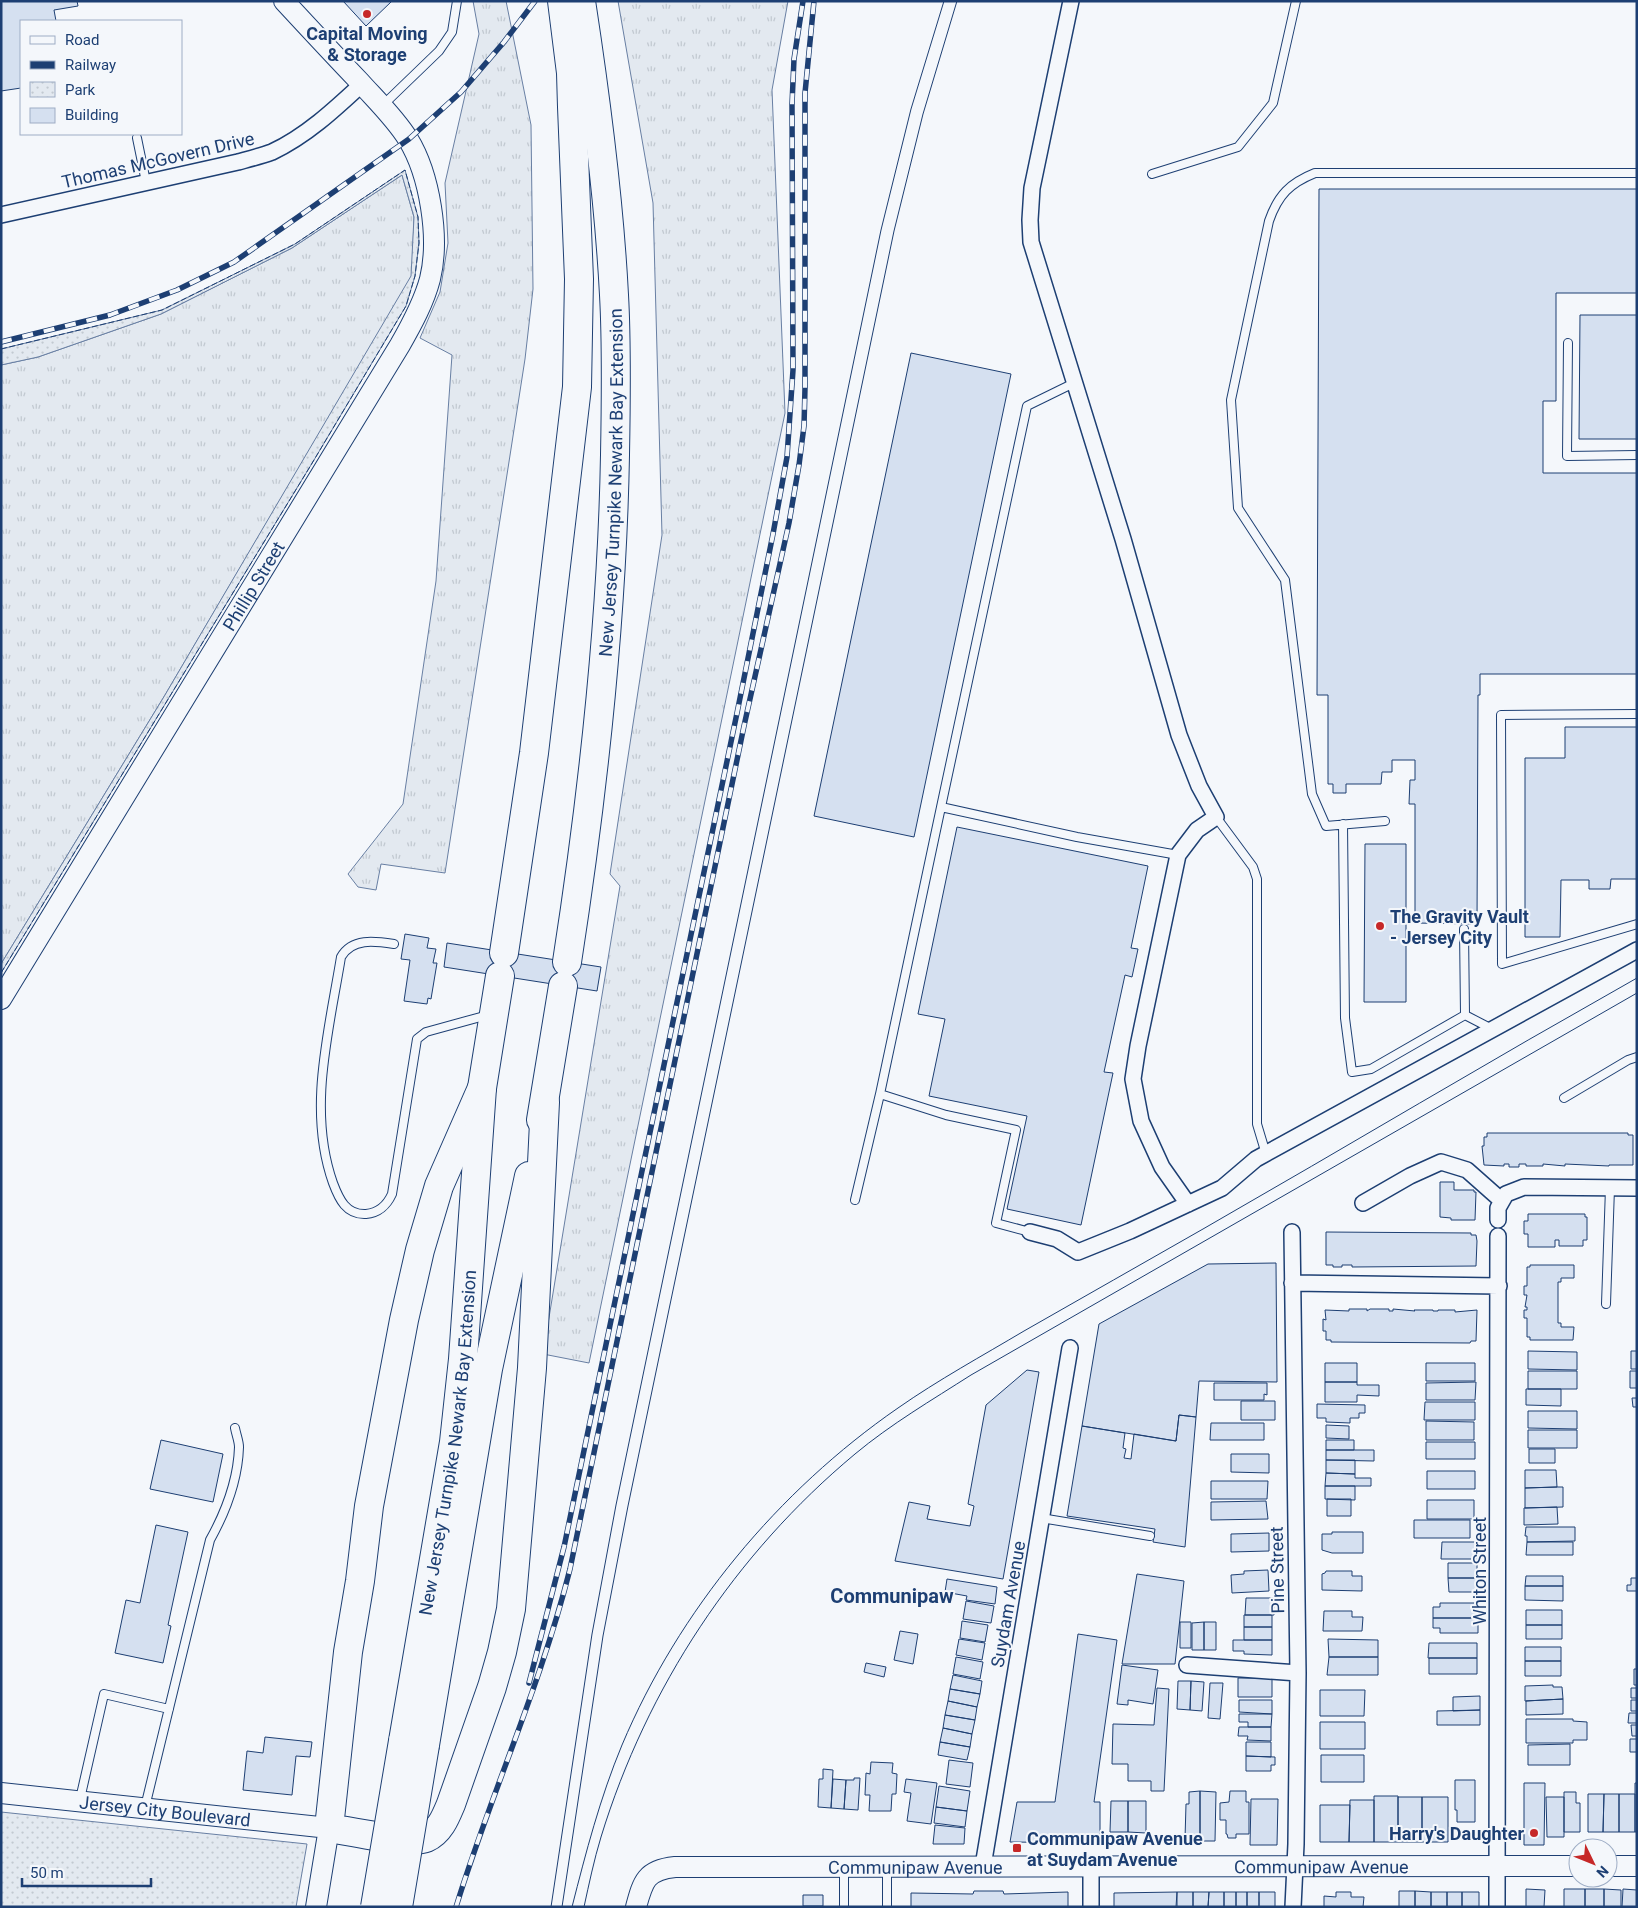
<svg xmlns="http://www.w3.org/2000/svg" width="1638" height="1908" viewBox="0 0 1638 1908" font-family="Roboto,sans-serif">
<defs>
<pattern id="grass-tufts" width="24" height="20" patternUnits="userSpaceOnUse" patternTransform="scale(1.25)"><rect width="24" height="20" fill="#e3e9f0"/><path d="M3 7l-1-3M5 7V3M7 7l1-3M15 17l-1-3M17 17v-4M19 17l1-3" fill="none" stroke="#c2c9d1"/></pattern>
<pattern id="park-dots" width="8" height="8" patternUnits="userSpaceOnUse" patternTransform="scale(1.25)"><rect width="8" height="8" fill="#e3e9f0"/><path d="M2 2h.1M6 6h.1" fill="none" stroke="#c2c9d1" stroke-width="1.8" stroke-linecap="round"/></pattern>
</defs>
<rect width="100%" height="100%" fill="#f4f7fb"/>
<path fill="url(#grass-tufts)" stroke="#687fa3" d="M473,1H506L531,125L533,289L525,359L445,873L381,864L376,890L358,887L348,874L403,804L436,581L452,355L420,338L440,292L448,243L445,183L479,34Z
M618,1H788L772,90L785,413L589,1363L543,1354L620,886L610,874L662,535L653,203Z
M402,175L414,217L412,276L165,695L1,964V365L38,357L161,314L292,248Z"/>
<path fill="url(#park-dots)" stroke="#687fa3" d="M405,170L418,217L419,243L415,276L406,306L311,465L1,973V964L165,695L411,276L414,217L402,175L292,248L161,314L38,357L1,365V349L162,310L295,244Z
M1,1812L307,1844L296,1907H1Z"/>
<path fill="#d5e0f0" stroke="#1d3f73" d="M1,1H77L78,6L54,10L56,21H21V88L1,91Z
M343,1H392L366,26Z
M1319,189H1637V293H1556V401H1543V473H1637V674H1480V695H1478L1477,924L1415,923V804H1409L1410,780H1415V760H1392V772H1382L1381,784H1346V793H1333V784H1328V695H1317Z
M1580,315H1637V439H1579Z
M911,353L1011,374L914,837L814,816Z
M1565,727H1637V879H1611L1610,889H1589V880H1561L1560,937H1525V758H1565Z
M957,827L1148,866L1131,948L1138,949L1132,977L1125,975L1104,1072L1113,1073L1081,1225L1007,1209L1027,1116L929,1096L945,1019L918,1014Z
M1365,844H1406V1002H1364Z
M405,934L429,938L427,948L436,949L433,963H437L431,999L428,998L427,1004L404,1001L410,960L401,959Z
M447,943L601,967L597,991L444,967Z
M1487,1133H1628V1135H1633V1165H1609V1166L1565,1164V1166L1543,1164V1166H1526V1164H1519V1167H1509V1164H1504V1166L1484,1165L1482,1146H1484V1137H1487Z
M1440,1182H1454V1190H1474V1192H1476L1475,1220H1451V1218L1440,1217Z
M1528,1214H1585V1217H1587V1240H1583V1246H1559V1240H1555V1247H1528V1234H1524V1221H1528Z
M1326,1232L1471,1233V1235H1476L1477,1241L1476,1266L1352,1267V1265H1342V1267H1333V1265H1326Z
M1276,1263L1277,1382L1199,1381L1196,1417L1179,1415L1176,1441L1082,1426L1099,1324L1208,1264Z
M1530,1265H1574V1278H1561V1282H1558V1323H1561V1327H1574L1573,1340H1530V1337H1527V1318H1524V1310H1527V1307H1525L1527,1295H1524V1286H1527V1267H1530Z
M1349,1309H1367V1311L1370,1309H1389V1311H1393V1309L1415,1311L1414,1310H1433V1311H1438V1310H1455V1312L1477,1310L1476,1341H1471L1470,1343L1331,1342V1340H1326V1331H1323V1319L1326,1320L1325,1310L1349,1311Z
M1528,1351L1577,1352V1370L1528,1369Z
M1631,1351H1637V1369H1631Z
M1325,1363H1357V1382H1325Z
M1426,1363H1475V1381H1426Z
M1027,1370L1039,1372L1003,1579L895,1561L909,1502L930,1506L927,1519L970,1526L974,1506L968,1504L986,1405Z
M1528,1371H1577V1389H1528Z
M1630,1371H1637V1388H1630Z
M1325,1382H1357V1385H1379V1396L1357,1395V1402H1325Z
M1476,1382L1475,1400H1426V1383Z
M1214,1383H1267V1395L1264,1394V1400H1214Z
M1526,1389H1561V1406L1526,1405Z
M1632,1398H1637V1407H1633Z
M1241,1401H1275V1420H1241Z
M1425,1402H1475V1420H1424Z
M1317,1404L1365,1405V1413H1359V1418H1350V1423L1326,1422V1418H1317Z
M1528,1411H1577V1429L1528,1428Z
M1179,1415L1196,1417L1185,1547L1153,1542L1155,1529L1067,1516L1082,1426L1125,1433L1123,1448L1126,1449L1124,1458L1131,1459L1134,1434L1176,1441Z
M1426,1421L1474,1422V1440H1426Z
M1211,1423H1264V1440H1210Z
M1326,1425L1349,1426V1439L1326,1438Z
M1528,1430H1577V1448H1528Z
M161,1440L223,1454L213,1502L150,1489Z
M1326,1440H1354V1450H1326Z
M1426,1442H1475V1459H1426Z
M1529,1449H1555V1463H1529Z
M1326,1450H1374V1461L1326,1460Z
M1231,1454H1269V1473L1231,1472Z
M1326,1460H1355V1474L1326,1473Z
M1525,1470H1556L1557,1487L1525,1488Z
M1427,1471H1475V1489H1427Z
M1326,1473L1355,1474V1478H1371V1486H1325Z
M1211,1481H1268L1267,1499H1211Z
M1325,1486H1355V1500L1325,1499Z
M1557,1487H1563V1507L1525,1508V1488Z
M1327,1499H1351V1516H1327Z
M1427,1500H1474V1519H1427Z
M1266,1501L1268,1519L1211,1520V1502Z
M1557,1507L1558,1524L1524,1525V1508Z
M1414,1520H1470V1538H1414Z
M156,1525L188,1532L168,1625L171,1626L163,1663L115,1653L126,1600L140,1603Z
M1526,1527H1575V1541L1527,1542V1536H1525Z
M1332,1532H1363V1553H1332L1322,1550V1534H1332Z
M1269,1533V1551L1231,1552V1534Z
M1442,1542H1477L1479,1555L1477,1559H1441Z
M1527,1542H1573V1555H1526Z
M1448,1563H1477V1578H1448Z
M1268,1570L1269,1591L1232,1593L1231,1575L1244,1574V1571Z
M1326,1571H1352V1576H1362V1591L1322,1590V1574L1325,1573Z
M1137,1574L1184,1581L1175,1664H1122Z
M1526,1576H1563V1586H1525Z
M1448,1578H1477V1592H1449Z
M1631,1578H1637V1591H1627V1585H1631Z
M947,1579L997,1587L995,1604L966,1600L967,1596L945,1592Z
M1525,1586H1563V1601L1525,1600Z
M1246,1598H1274V1615H1245Z
M966,1601L994,1606L991,1623L963,1619Z
M1440,1603H1478V1618H1433V1607H1440Z
M1526,1610H1562V1625H1526Z
M1324,1611H1352V1617H1363L1362,1631H1323Z
M1244,1615H1272V1627H1244Z
M1433,1618H1478V1633H1440V1628H1433Z
M962,1621L988,1625L985,1642L960,1638Z
M1180,1622H1191V1648H1180Z
M1204,1622H1216V1650H1204Z
M1204,1622V1650H1192V1623Z
M1526,1625H1562V1639H1526Z
M1244,1627H1272V1640H1244Z
M900,1631L918,1634L913,1664L894,1660Z
M1078,1634L1117,1640L1094,1802H1100V1843L1010,1842L1017,1802H1055Z
M959,1639L985,1643L982,1660L956,1655Z
M1328,1639L1378,1640V1657H1329Z
M1233,1640H1272V1655L1244,1654V1651H1233Z
M1429,1643H1477V1658H1428Z
M1525,1647H1561V1661H1525Z
M956,1657L983,1662L980,1679L953,1674Z
M1329,1657H1378V1675H1327Z
M1429,1658H1477V1674H1429Z
M1525,1661H1561V1676H1525Z
M866,1663L886,1667L884,1677L864,1672Z
M1122,1665L1158,1670L1153,1704L1128,1700V1705L1117,1704Z
M1634,1669H1637V1685H1634Z
M953,1675L982,1681L980,1694L950,1689Z
M1238,1678H1272V1697H1238Z
M1178,1681H1191L1190,1710L1177,1709Z
M1191,1681L1204,1682L1202,1711L1190,1710Z
M1210,1683H1223L1220,1719L1208,1718Z
M1553,1685V1687H1562L1563,1699L1525,1701V1686Z
M1157,1688L1169,1689L1164,1791H1151V1781H1128V1764H1112L1113,1724L1154,1725Z
M1631,1688H1637V1698H1631Z
M950,1689L980,1694L977,1707L948,1701Z
M1320,1690H1365L1364,1716H1320Z
M1480,1696V1710L1453,1711V1697Z
M1563,1699V1714L1526,1715V1701Z
M1239,1700H1272V1714L1239,1712Z
M1631,1700H1637V1711H1631Z
M948,1701L977,1707L975,1720L945,1715Z
M1480,1710V1725H1437V1711Z
M1629,1713H1637V1723H1628Z
M1239,1714H1272L1271,1727H1248V1722H1239Z
M945,1715L975,1720L972,1734L943,1728Z
M1526,1719H1573V1721L1587,1722V1740H1573V1743H1526Z
M1320,1722H1365V1749H1320Z
M1631,1725H1637V1736H1632Z
M1239,1727H1271V1741L1247,1740L1248,1736H1238Z
M943,1728L972,1734L970,1747L940,1742Z
M265,1737L312,1742L310,1757L296,1756L292,1795L243,1790L247,1751L263,1753Z
M1630,1739H1637V1752H1630Z
M940,1742L970,1747L967,1760L938,1755Z
M1246,1742H1271V1757L1246,1756Z
M1570,1744V1765H1528V1745Z
M1321,1755H1364V1782H1321Z
M1246,1756L1275,1757V1765H1271V1771H1246Z
M949,1760L973,1763L970,1787L946,1784Z
M871,1762L893,1763L892,1773L897,1774L896,1794H892L891,1811H869L870,1795H865L866,1773L870,1774Z
M823,1769L833,1770L831,1808L818,1807L819,1779H823Z
M854,1778H860L858,1810L844,1809L846,1780H854Z
M833,1779L846,1780L844,1809L831,1808Z
M906,1779L937,1783L931,1824L907,1821L911,1793L904,1792Z
M1455,1780H1475V1822H1457V1810H1455Z
M1524,1783H1545L1544,1845H1524Z
M1635,1783H1637V1832H1635Z
M939,1786L970,1791L967,1811L936,1807Z
M1200,1791L1216,1792L1215,1841H1200Z
M1200,1791V1839H1185L1186,1804H1189V1792Z
M1230,1791H1246V1802H1249V1834H1236V1838H1228L1227,1834H1226V1820H1220V1803L1229,1802Z
M1564,1792H1576V1803H1580V1832H1564Z
M1588,1794H1604L1603,1832H1588Z
M1604,1794H1619V1832H1603Z
M1619,1794H1635V1832H1619Z
M1374,1796H1398V1842H1374Z
M1398,1797H1422V1842H1398Z
M1422,1797H1448V1842H1422Z
M1546,1797H1564V1837H1547Z
M1251,1799H1278L1277,1845H1250Z
M1350,1800H1374V1842H1349Z
M1111,1801H1128V1832H1110Z
M1128,1801H1146V1833L1128,1832Z
M1320,1805H1350L1349,1842H1320Z
M936,1807L967,1811L965,1827L934,1823Z
M935,1825L965,1828L964,1844H933Z
M1526,1889L1545,1890L1544,1907H1526Z
M1564,1889H1585V1907H1564Z
M1585,1889H1604V1907H1585Z
M1604,1889L1621,1890V1907H1604Z
M1623,1889L1637,1890V1907H1622Z
M974,1891H1003L1004,1894L1068,1892V1907H911V1893L973,1894Z
M1399,1891H1415V1907H1399Z
M1415,1891L1431,1892V1907H1415Z
M1177,1892L1176,1907H1114V1893Z
M1177,1892H1193V1907H1177Z
M1193,1892H1209L1208,1907H1193Z
M1209,1892H1224V1907H1208Z
M1224,1892H1236V1907H1224Z
M1236,1892H1247V1907H1236Z
M1247,1892H1259V1907H1247Z
M1259,1892H1275V1907H1259Z
M1336,1892H1351V1897H1364L1363,1907H1324V1896L1336,1897Z
M1431,1892H1447V1907H1431Z
M1447,1892H1462V1907H1447Z
M1462,1892H1479V1907H1462Z
M803,1895H823V1906H803Z"/>
<g fill="none" stroke-linecap="round" stroke-linejoin="round">
<g stroke="#1d3f73" stroke-width="10">
<path id="service" d="M382,106L439,51L452,32L457,1
M137,138L146,182
M1152,174L1238,147L1273,103L1296,1
M1568,343L1567,456L1637,455
M1637,714L1501,715L1502,964L1637,924
M941,807L1027,406L1074,383
M1216,817L1253,867L1257,879V1124L1266,1154
M1385,821L1326,826L1312,794L1285,580L1238,508L1231,400L1269,221C1278,195 1290,183 1315,173H1637
M1343,824L1345,1018L1352,1072L1371,1069L1465,1015L1494,1030
M1464,929L1465,1015
M394,944C374,941 352,938 341,957C329,1031 307,1110 333,1183C339,1199 346,1215 366,1214C378,1213 387,1205 392,1194L417,1039L426,1032L488,1015
M1564,1098L1628,1060L1637,1057
M855,1200L880,1094
M1030,1232L996,1223L1016,1130L946,1115L880,1094L941,807L1077,837L1178,855
M1606,1304L1610,1188
M1041,1518L1150,1536
M80,1799L104,1694L169,1709
M145,1807L210,1540C225,1513 238,1479 239,1447C239,1441 236,1434 235,1428
M844,1868V1907
M887,1907V1868"/>
</g>
<g stroke="#1d3f73" stroke-width="18">
<path id="minor" d="M1071,1L1032,188L1030,220L1031,242L1123,539L1179,735L1199,786L1216,817L1197,830L1178,855L1138,1046L1133,1079L1141,1121L1162,1167L1188,1204
M1,215L238,162C249,159 261,156 272,152C306,136 334,110 362,84
M1363,1203L1410,1176L1441,1162L1467,1170L1502,1201
M1498,1220V1208L1506,1194L1524,1187L1637,1188
M1030,1232L1057,1239L1078,1252L1130,1231L1222,1188L1256,1159L1637,950
M1292,1232L1298,1673L1296,1844L1293,1907
M1292,1283L1499,1286
M1187,1665L1298,1673
M983,1866L1070,1348
M1091,1866V1907
M1497,1907L1498,1236"/>
</g>
<g stroke="#1d3f73" stroke-width="22">
<g id="tertiary">
<path id="s1" d="M1,999L400,345C412,324 424,302 430,279C440,238 430,175 408,139C395,118 376,100 359,81C334,55 309,28 284,1"/>
<path id="s2" d="M1,1793L329,1828L316,1907"/>
<path d="M1608,1866H1637"/>
<path id="s3" d="M636,1907C643,1881 646,1870 675,1867L1578,1866"/>
</g>
</g>
<g stroke="#1d3f73" stroke-width="30">
<g id="motorway">
<path d="M504,953L534,753L577,387L579,279L572,107L571,73L562,1"/>
<path id="s4" d="M567,962C593,794 612,625 615,455C616,402 617,348 614,295C609,197 596,99 581,1"/>
<path d="M482,1088L439,1186L420,1250L404,1320L369,1506L360,1581L348,1652L329,1828C349,1831 410,1845 426,1838C440,1832 446,1816 451,1804L492,1687L502,1652L511,1609L532,1368L545,1102"/>
<path d="M541,1120L563,986"/>
<path id="s5" d="M403,1741L454,1442L463,1359L482,1088L500,976"/>
<path d="M425,1745L488,1369L529,1176"/>
</g>
</g>
<use href="#service" stroke="#f4f7fb" stroke-width="8"/>
<use href="#minor" stroke="#f4f7fb" stroke-width="15"/>
<use href="#tertiary" stroke="#f4f7fb" stroke-width="20"/>
<use href="#motorway" stroke="#f4f7fb" stroke-width="28"/>
<path stroke="#1d3f73" stroke-width="1" d="M551,1907L592,1634L616,1505L881,230L911,109L944,1
M562,1907L603,1636L628,1506L894,231L923,114L957,1
M572,1907C586,1852 600,1798 622,1745C679,1610 778,1491 898,1408C938,1380 982,1356 1024,1331C1084,1297 1143,1263 1203,1229C1348,1146 1491,1060 1637,978
M584,1907C589,1884 594,1860 601,1837C647,1687 735,1554 855,1454C891,1424 932,1400 971,1375L1637,993"/>
<g stroke="#1d3f73" stroke-width="5.5">
<path id="rail" d="M1,342L110,315L177,290L234,262L409,139L461,92L504,42L535,1
M529,1683L564,1547L737,713L773,534L787,457L793,370L792,104L794,59L803,1
M456,1907C491,1793 541,1685 570,1569L744,726L789,523L799,465L804,426L805,388V93L814,1"/>
</g>
<use href="#rail" stroke="#f4f7fb" stroke-width="4" stroke-dasharray="11" stroke-linecap="butt"/>
<g stroke="#1d3f73" stroke-width="30" stroke-linecap="butt">
<path id="motorway-bridge" d="M375,1907L403,1741
M398,1907L425,1745"/>
</g>
<use href="#motorway-bridge" stroke="#f4f7fb" stroke-width="28"/>
<path stroke="#1d3f73" stroke-width="1" stroke-dasharray="6 2.5" stroke-linecap="butt" d="M1,349L162,310L295,244L405,170L418,217L419,243L415,276L406,306L311,465L1,973"/>
</g>
<g fill="#c62828" stroke="#f4f7fb" stroke-width="2">
<circle cx="367" cy="14" r="5"/>
<circle cx="1380" cy="926" r="5"/>
<circle cx="1534" cy="1833" r="5"/>
<rect x="1012" y="1843" width="10" height="10" rx="2.5"/>
</g>
<g text-anchor="middle" dominant-baseline="central" stroke-width="4" stroke-linejoin="round" paint-order="stroke">
<g font-size="18" font-weight="bold" fill="#1d3f73" stroke="#f4f7fb" text-anchor="start">
<text x="367" y="33" text-anchor="middle">Capital Moving<tspan x="367" dy="21">&amp; Storage</tspan></text>
<text x="1390" y="916">The Gravity Vault<tspan x="1390" dy="21">- Jersey City</tspan></text>
<text x="1524" y="1833" text-anchor="end">Harry's Daughter</text>
<text x="1027" y="1838">Communipaw Avenue<tspan x="1027" dy="21">at Suydam Avenue</tspan></text>
</g>
<g font-size="18" fill="#1d3f73" stroke="#f4f7fb">
<text transform="translate(158 160) rotate(-13)">Thomas McGovern Drive</text>
<text stroke="none"><textPath href="#s4" startOffset="482">New Jersey Turnpike Newark Bay Extension</textPath></text>
<text stroke="none"><textPath href="#s1" startOffset="484">Phillip Street</textPath></text>
<text stroke="none"><textPath href="#s5" startOffset="302">New Jersey Turnpike Newark Bay Extension</textPath></text>
<text transform="translate(1277 1570) rotate(-91)">Pine Street</text>
<text transform="translate(1479 1571) rotate(-90)">Whiton Street</text>
<text transform="translate(1008 1604) rotate(-80)">Suydam Avenue</text>
<text stroke="none"><textPath href="#s2" startOffset="165">Jersey City Boulevard</textPath></text>
<text stroke="none"><textPath href="#s3" startOffset="302">Communipaw Avenue</textPath></text>
<text stroke="none"><textPath href="#s3" startOffset="708">Communipaw Avenue</textPath></text>
</g>
<g font-size="20" font-weight="bold" fill="#1d3f73" stroke="#f4f7fb">
<text x="892" y="1596">Communipaw</text>
</g>
</g>
<rect width="1638" height="1908" fill="none" stroke="#1d3f73" stroke-width="5"/>
<rect x="20" y="20" width="162" height="115" fill="#f4f7fb" stroke="#9eadc5"/>
<rect x="30" y="36" width="25" height="8" fill="#f4f7fb" stroke="#9eadc5"/>
<text x="65" y="45" font-size="15" fill="#1d3f73">Road</text>
<rect x="30" y="61" width="25" height="8" fill="#1d3f73" stroke="#9eadc5"/>
<text x="65" y="70" font-size="15" fill="#1d3f73">Railway</text>
<rect x="30" y="82" width="25" height="15" fill="url(#park-dots)" stroke="#9eadc5"/>
<text x="65" y="95" font-size="15" fill="#1d3f73">Park</text>
<rect x="30" y="108" width="25" height="15" fill="#d5e0f0" stroke="#9eadc5"/>
<text x="65" y="120" font-size="15" fill="#1d3f73">Building</text>
<g transform="translate(1593 1863) rotate(133)"><circle r="24" fill="#f4f7fb" stroke="#9eadc5"/>
<path d="M0-4L9 19L0 12L-9 19Z" fill="#c62828"/>
<text y="-8" font-size="14" font-weight="bold" text-anchor="middle" fill="#1d3f73">N</text>
</g>
<path d="M22 1878v8h129v-8" fill="none" stroke="#1d3f73" stroke-width="2.5"/>
<text x="30" y="1878" font-size="15" fill="#1d3f73" stroke="#f4f7fb" stroke-width="4" paint-order="stroke">50 m</text>
</svg>
